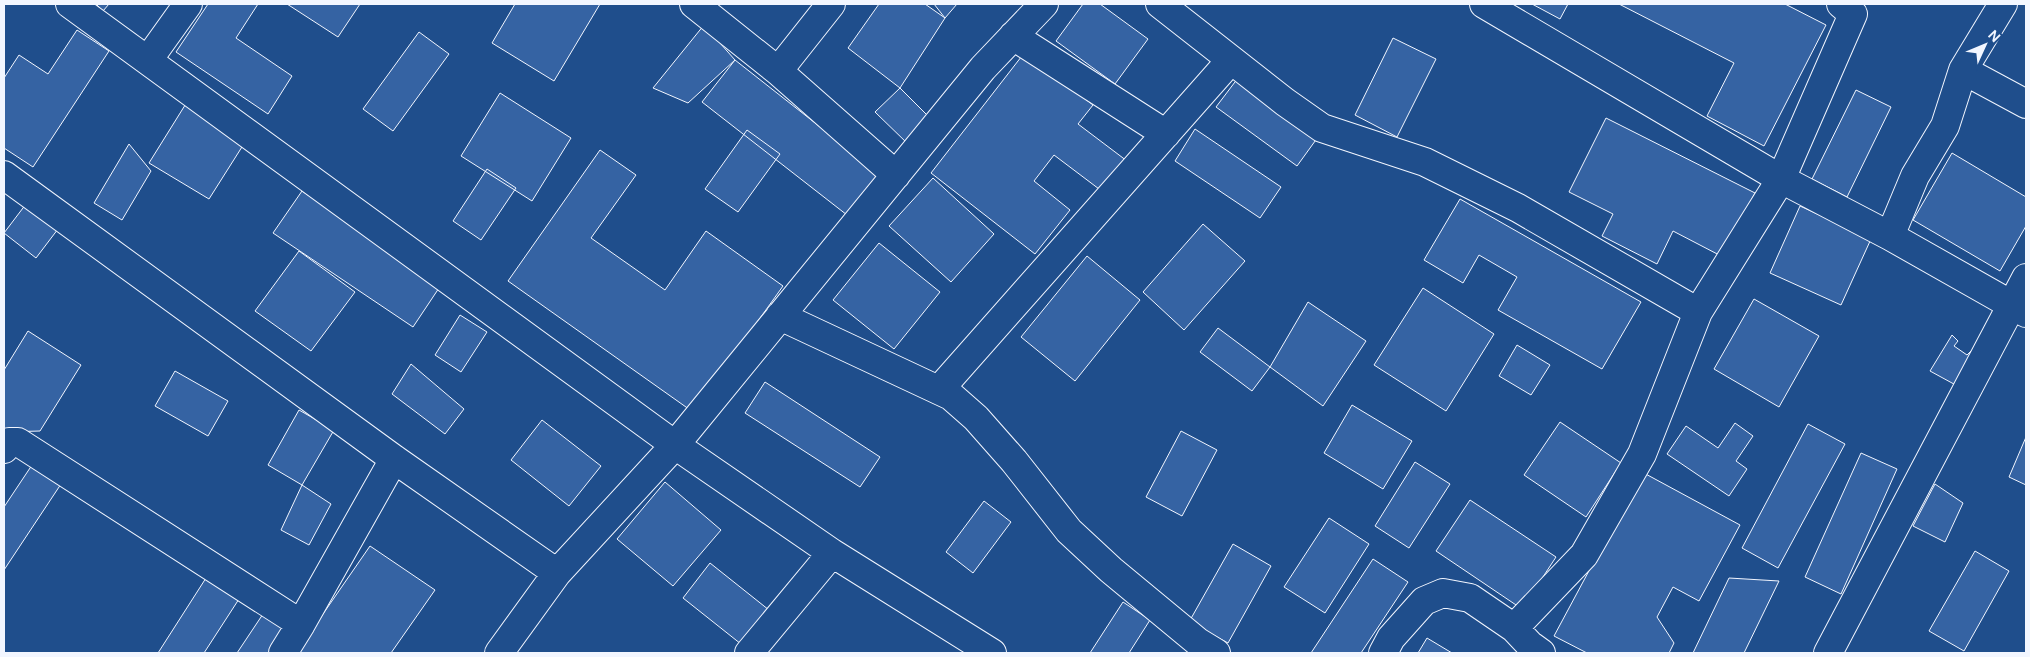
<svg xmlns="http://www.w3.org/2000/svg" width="2030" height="657" viewBox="0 0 2030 657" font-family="'DM Sans',sans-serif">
<rect width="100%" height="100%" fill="#1f4e8c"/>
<path fill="#3563a3" stroke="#f2f6ff" d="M96,4H109L103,11Z
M208,4H258L236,38L292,76L268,114L176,52Z
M287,4H360L338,37Z
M515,4H600L554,81L492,43Z
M879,4H925L945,18L900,88L848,48Z
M934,4H957L945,18Z
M1083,4H1100L1148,39L1115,84L1056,41Z
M1532,4H1568L1560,19Z
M1619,4H1785L1826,25L1764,146L1707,116L1734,63Z
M704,25L735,60L688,103L653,88Z
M77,30L109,51L33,167L4,148V78L19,55L48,74Z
M419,32L449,54L393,131L363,109Z
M1393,38L1436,59L1397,137L1355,115Z
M1025,52L1093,105L1078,124L1127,161L1103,192L1054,155L1034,181L1070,210L1035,254L931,173Z
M735,60L880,174L847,215L702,102Z
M1238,78L1318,137L1297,166L1216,107Z
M900,88L932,120L908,144L875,112Z
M1856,90L1891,107L1847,197L1812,179Z
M500,93L571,138L532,201L461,156Z
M187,102L247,139L209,199L149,163Z
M1606,118L1755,193L1723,257L1673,231L1657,264L1602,236L1613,214L1569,192Z
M1195,129L1281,187L1260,218L1175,161Z
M747,130L780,154L738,212L705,189Z
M129,144L151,171L122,220L94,203Z
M600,150L636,175L591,238L665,290L706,231L783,286L693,412L508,281Z
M1952,153L2026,197V226L2000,271L1913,220Z
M487,169L516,188L481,240L453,221Z
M933,178L994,234L951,282L889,226Z
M302,191L441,285L413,327L273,233Z
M1460,199L1641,302L1602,369L1498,310L1517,277L1479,255L1463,283L1424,260Z
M26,204L58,229L36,258L4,233Z
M1800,206L1871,239L1841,305L1770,273Z
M1203,224L1245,261L1184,330L1143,292Z
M879,243L940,292L894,349L833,300Z
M299,251L355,292L311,351L255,311Z
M1087,256L1140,300L1075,381L1021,337Z
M1423,288L1494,334L1446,411L1374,365Z
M1754,299L1819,336L1779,407L1714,369Z
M1308,302L1366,341L1323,406L1270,367Z
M460,315L487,332L461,372L435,355Z
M1218,328L1270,367L1252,391L1200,352Z
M28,331L81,365L40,431L4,432V370Z
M1952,335L1958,341L1954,346L1967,355L1975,347L1963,389L1930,371Z
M1517,345L1550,365L1531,395L1499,376Z
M411,364L464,409L445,434L392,394Z
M175,371L228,401L208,436L155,406Z
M765,382L880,457L860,487L745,413Z
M1352,405L1412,441L1383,489L1324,453Z
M299,410L334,430L302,485L268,465Z
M542,420L601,466L569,506L511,460Z
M1560,422L1621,463L1586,517L1524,475Z
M1735,423L1753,436L1736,461L1747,469L1729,496L1667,454L1686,426L1718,448Z
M1808,424L1845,444L1778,568L1742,548Z
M1181,431L1217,450L1182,516L1146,497Z
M2026,437V485L2009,477Z
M1861,453L1897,469L1841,594L1805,577Z
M1415,462L1450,484L1409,548L1375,526Z
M32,465L63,481L4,570V507Z
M1642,472L1740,525L1699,601L1673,587L1657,617L1674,643L1669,653H1587L1554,636Z
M665,482L721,530L673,586L617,539Z
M1935,484L1963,503L1945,542L1913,526Z
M302,485L331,504L309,545L281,530Z
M1470,500L1556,557L1522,609L1436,551Z
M984,501L1011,522L973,573L946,552Z
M1329,518L1369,544L1325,613L1284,587Z
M1233,544L1271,566L1228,643L1189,622Z
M370,546L435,590L391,653H296Z
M1975,551L2009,571L1964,651L1929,631Z
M1373,559L1408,582L1361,653H1311Z
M710,563L774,614L746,648L683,598Z
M206,578L239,599L204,653H158Z
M1729,578L1779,581L1744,653H1693Z
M1123,602L1150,620L1129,653H1090Z
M265,611L292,628L276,653H237Z
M1427,638L1452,653H1418Z"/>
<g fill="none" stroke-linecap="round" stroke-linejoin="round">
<g stroke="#f2f6ff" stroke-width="30">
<path id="street" d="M70,4L675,445L832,553L992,653
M694,4L778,71L896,175
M1160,4L1285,102L1322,128L1425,162L1518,208L1698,312
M1484,4L1781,179L1890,236L2026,313
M1013,36L1166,134
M148,60L188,4
M1963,70L2026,104
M778,71L831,4
M4,175L394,459L557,573
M1890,236L1915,176L1945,126L1963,70L2003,4
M780,316L951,396L976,418L1014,461L1069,531L1111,570L1198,642L1216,653
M939,390L1231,60
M4,449L9,442H18L301,624
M1514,628L1530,645L1541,653
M283,653L301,624L394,459
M499,653L557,573L675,445L983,68L1044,4
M749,653L832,553
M1383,653L1391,638L1424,601L1443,593L1470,598L1514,628L1584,555L1642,454L1698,312L1781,179L1853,14L1841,4
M1828,653L2026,278"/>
</g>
<use href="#street" stroke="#1f4e8c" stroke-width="28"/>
</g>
<rect width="2030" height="657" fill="none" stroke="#f2f6ff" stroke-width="10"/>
<g transform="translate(1985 45) rotate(46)" stroke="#1f4e8c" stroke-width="4" paint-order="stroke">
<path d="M0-4L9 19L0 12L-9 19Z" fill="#f2f6ff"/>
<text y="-8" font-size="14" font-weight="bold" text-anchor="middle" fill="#f2f6ff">N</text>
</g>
</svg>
